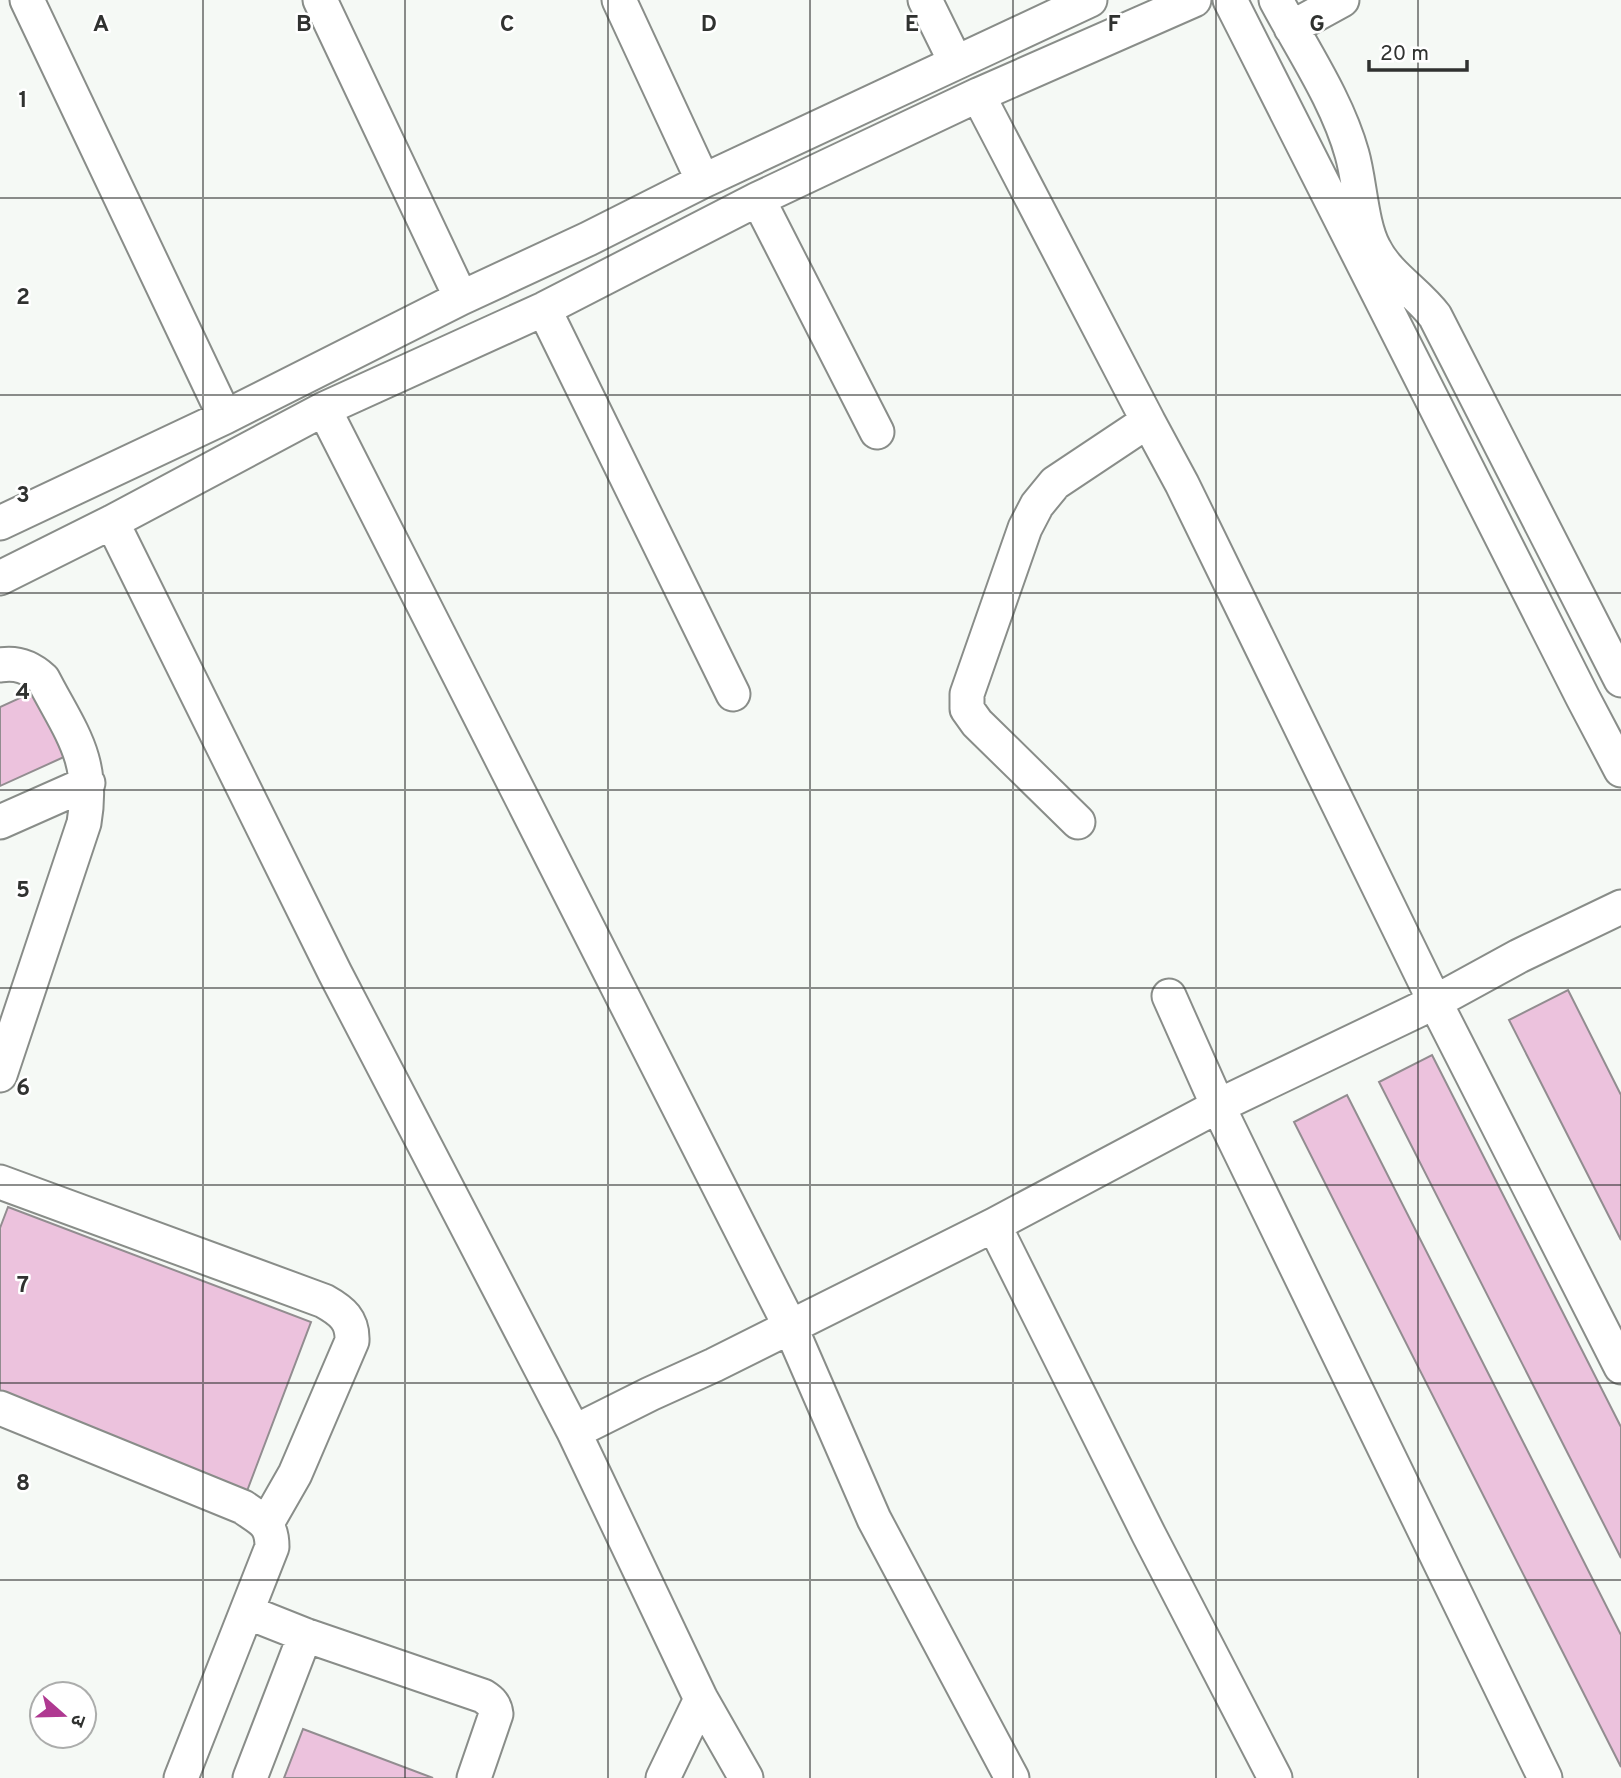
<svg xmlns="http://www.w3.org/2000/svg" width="1621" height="1778" viewBox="0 0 1621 1778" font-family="Overpass,'Noto Sans Devanagari',sans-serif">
<rect width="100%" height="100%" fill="#f5f9f5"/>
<path fill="#ecc2dd" stroke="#928d90" stroke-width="2" d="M35,691L64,757L0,786V707Z
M1568,990L1621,1095V1240L1509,1020Z
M1432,1055L1621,1427V1558L1379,1082Z
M1347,1095L1621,1635V1767L1294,1122Z
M8,1207L311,1322L247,1491L0,1397V1228Z
M303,1729L433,1778H284Z"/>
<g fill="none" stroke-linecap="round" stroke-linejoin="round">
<g stroke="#898d89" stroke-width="37">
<path id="minor" d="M27,0L225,417
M320,0L461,298
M619,0L703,181
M925,0L955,61
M1230,0L1583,698L1621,770
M1276,0C1302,49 1337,100 1352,154C1360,182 1361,224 1374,248C1387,275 1417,292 1435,316L1621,680
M1291,28L1342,0
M978,95L1148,421L1055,483L1037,505L1025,528L967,694V709L977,723L1078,822
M758,199L877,432
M544,309L733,694
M324,409L790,1326L874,1519L1012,1778
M1148,421L1182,484L1435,1002L1621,1367
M112,522L335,973L574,1432L701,1699L746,1778
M0,523L225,417L461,298L588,239L703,181L1090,0
M0,578L112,522L324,409L544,309L758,199L978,95L1194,0
M0,665C17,662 30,667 43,679C71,733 95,759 84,823L0,1075
M0,822L88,783
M1169,996L1218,1106L1545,1778
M0,1182L324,1301C342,1311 353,1320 352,1341L295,1474L267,1523
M994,1225L1149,1535L1275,1778
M0,1408L243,1507C261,1520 272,1522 272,1547L181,1778
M574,1432L650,1394L714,1365L994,1225L1218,1106L1435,1002L1519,956L1621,907
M247,1612L305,1635L483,1696C491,1701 495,1705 496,1714L474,1778
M250,1778L305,1635
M663,1778L701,1699"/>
</g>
<use href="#minor" stroke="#fff" stroke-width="33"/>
</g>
<path fill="none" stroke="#303230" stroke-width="2" stroke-opacity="0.55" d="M203,0V1778M405,0V1778M608,0V1778M810,0V1778M1013,0V1778M1216,0V1778M1418,0V1778M0,198H1621M0,395H1621M0,593H1621M0,790H1621M0,988H1621M0,1185H1621M0,1383H1621M0,1580H1621"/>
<g font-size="23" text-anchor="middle" font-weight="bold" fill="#303230" stroke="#fff" stroke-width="5" stroke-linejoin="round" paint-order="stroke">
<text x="101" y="31">A</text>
<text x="304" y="31">B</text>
<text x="507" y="31">C</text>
<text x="709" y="31">D</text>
<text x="912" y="31">E</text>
<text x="1114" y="31">F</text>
<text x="1317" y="31">G</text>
<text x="23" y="107">1</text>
<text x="23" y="304">2</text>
<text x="23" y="502">3</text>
<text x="23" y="699">4</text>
<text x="23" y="897">5</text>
<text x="23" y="1095">6</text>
<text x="23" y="1292">7</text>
<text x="23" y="1490">8</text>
</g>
<g transform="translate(63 1715) rotate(110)"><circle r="33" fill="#ffffff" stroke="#acadac" stroke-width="2"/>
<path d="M0-5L12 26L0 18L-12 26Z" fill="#af3991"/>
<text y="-10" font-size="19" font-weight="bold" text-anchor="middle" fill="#303230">उ</text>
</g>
<path d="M1369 60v10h98v-10" fill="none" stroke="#303230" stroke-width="3.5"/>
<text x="1380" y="60" font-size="21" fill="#303230" stroke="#ffffff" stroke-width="5" paint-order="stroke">20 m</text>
</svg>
